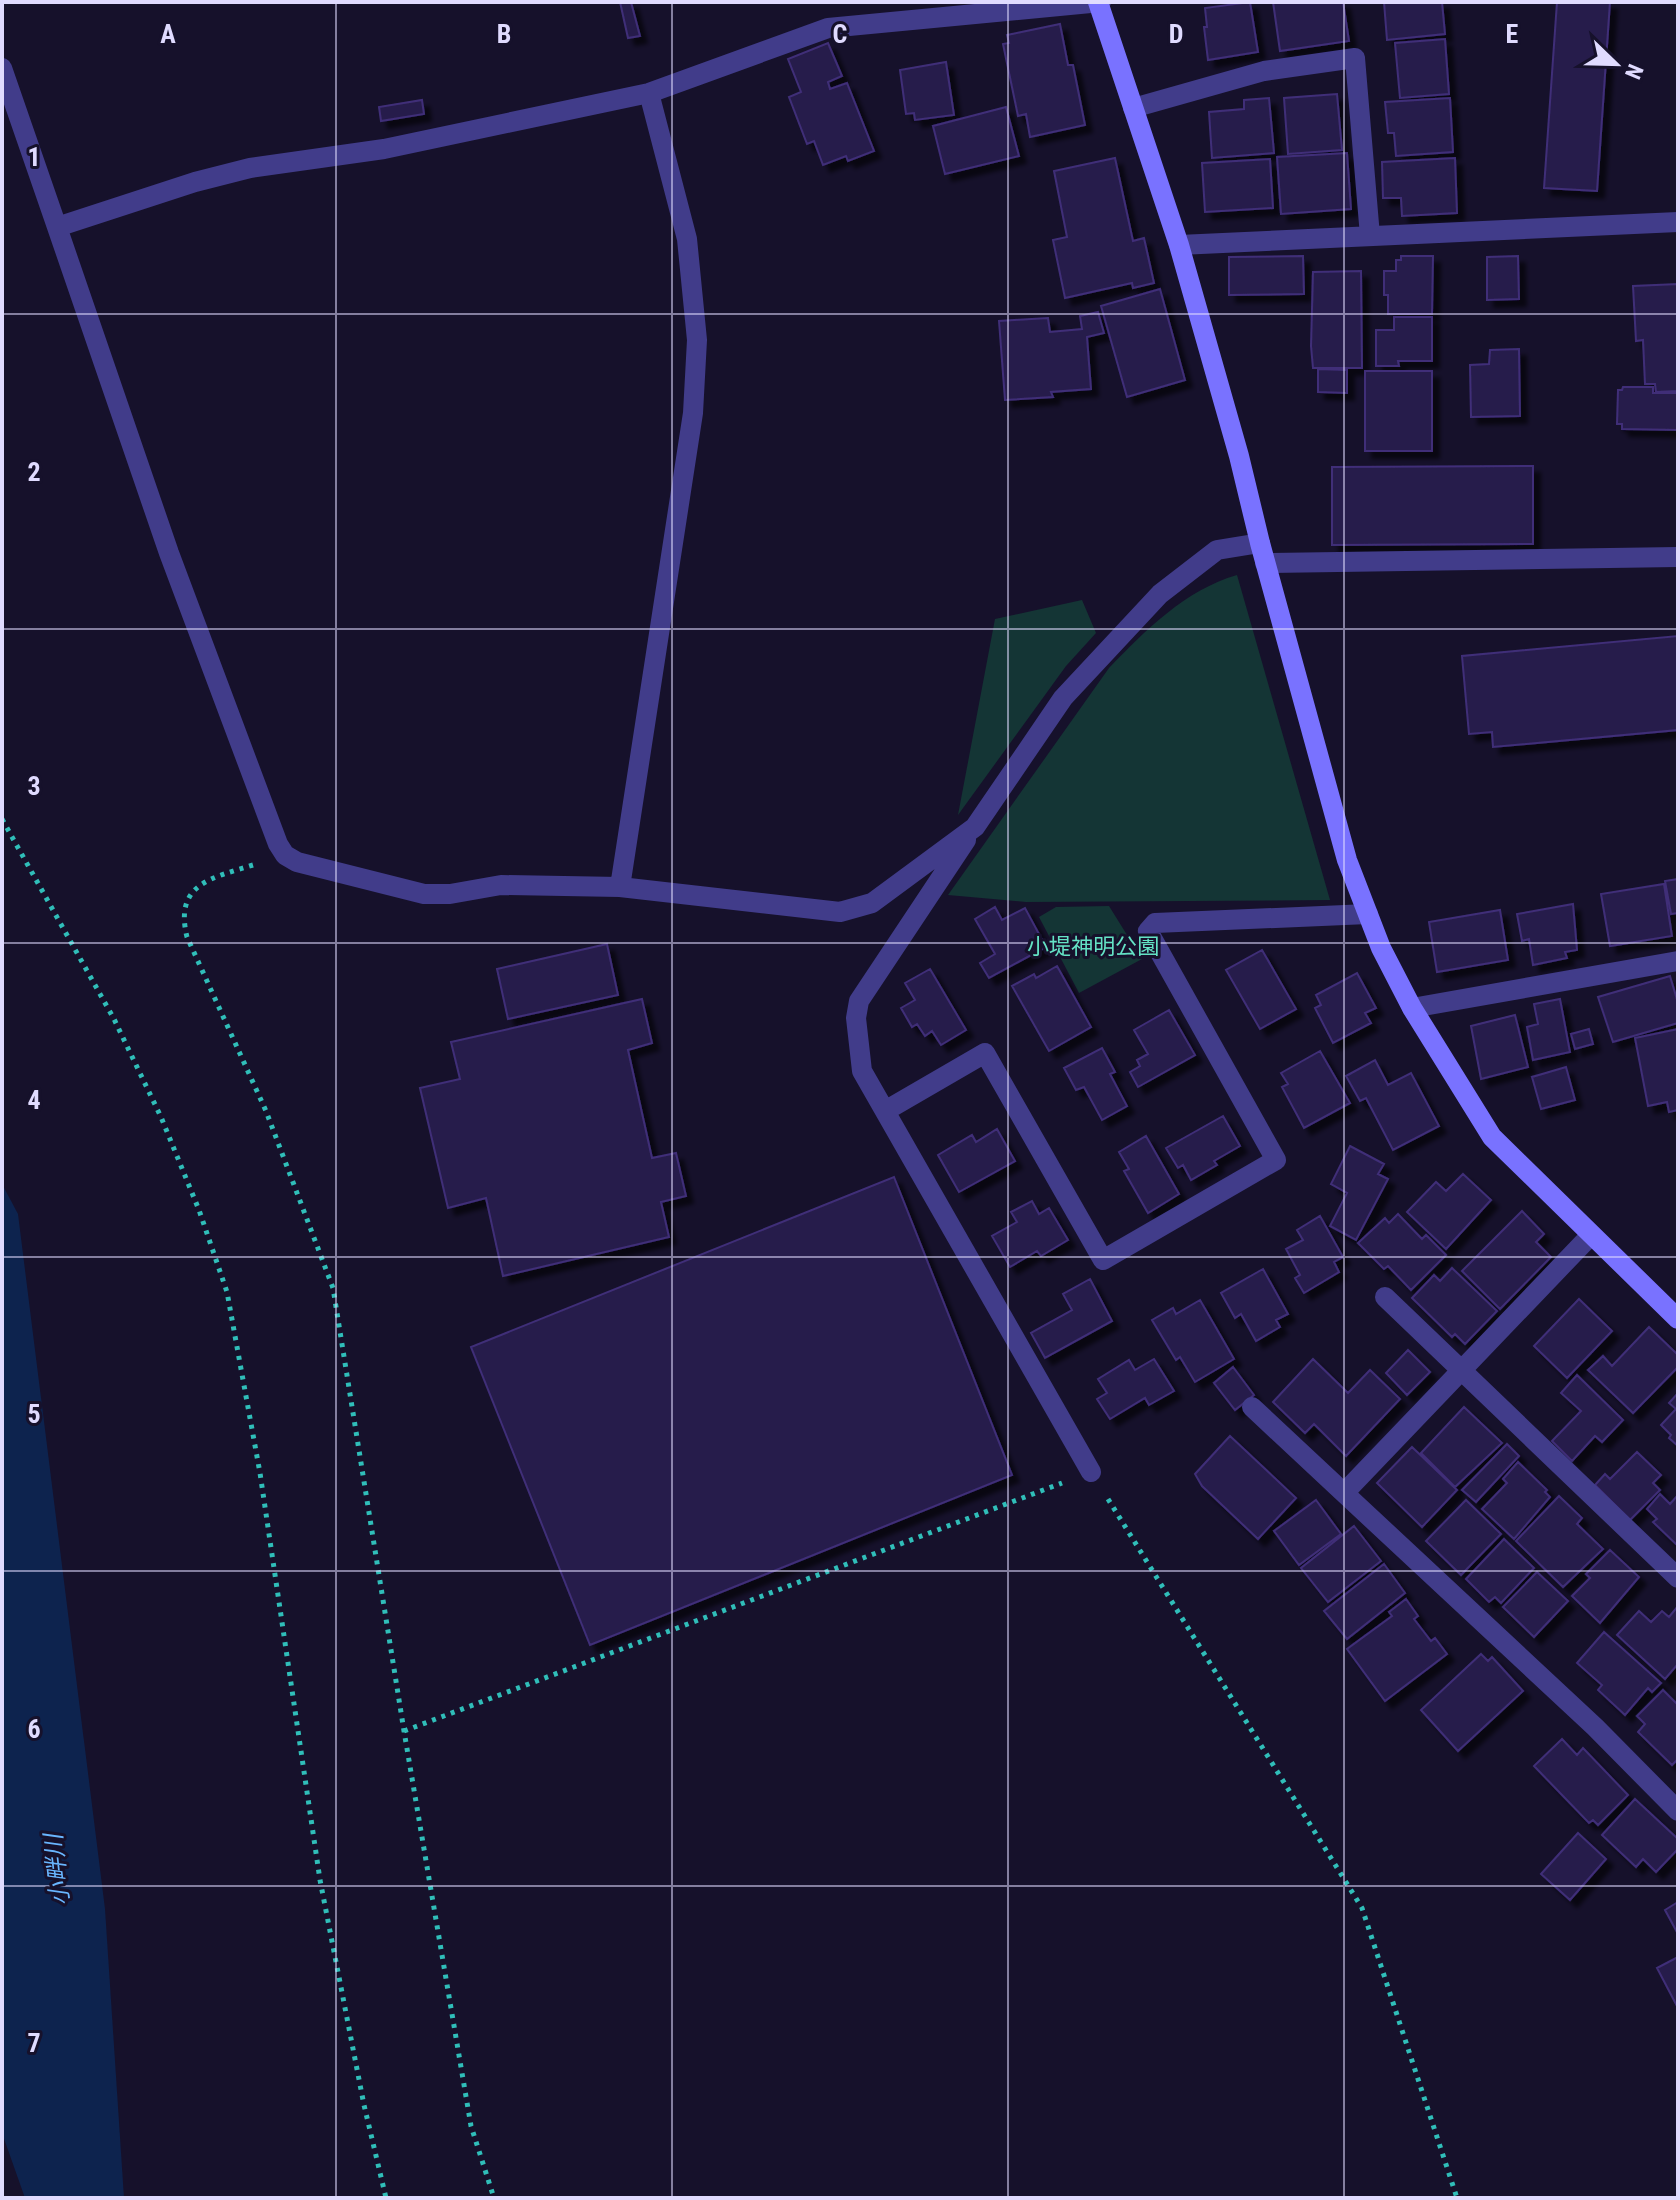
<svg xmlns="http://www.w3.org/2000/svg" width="1680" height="2200" viewBox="0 0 1680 2200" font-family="'Roboto Condensed','Noto Sans JP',sans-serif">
<defs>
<filter id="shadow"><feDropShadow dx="7" dy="7" stdDeviation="2" flood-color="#0009"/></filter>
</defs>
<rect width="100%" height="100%" fill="#16112b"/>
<path fill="#143535" d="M1237,575L1330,900L1026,902L948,895L1109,668C1146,630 1185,590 1237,575Z
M1082,600L1096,633L1066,666L958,815L995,619Z
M1109,906L1142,959L1079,993L1039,917L1056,907Z"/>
<path fill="#0d234e" d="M2,1184L18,1214L105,1909L124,2198H25L2,2133Z"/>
<path fill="#281d4c" stroke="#3f2f78" stroke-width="2" filter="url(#shadow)" d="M620,2H631L640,36L628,38Z
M1250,2L1258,52L1208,60L1204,27H1207L1205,8Z
M1273,2H1343L1349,41L1280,51Z
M1384,2H1442L1445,34L1387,40Z
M1557,2H1610L1597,191L1544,188Z
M1060,24L1068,65H1073L1085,125L1030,137L1026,114L1018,116L1003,44L1009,43L1007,35Z
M1445,39L1449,94L1400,98L1395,43Z
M828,43L842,76L828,82L830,89L847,83L874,151L848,161L846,156L823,165L814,141L807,144L789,97L801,92L788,59Z
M946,62L954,115L915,120L914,113L906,114L900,70Z
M1337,94L1342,150L1288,154L1284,98Z
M1269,98L1274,153L1212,158L1209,112L1244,109V100Z
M1450,98L1453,152L1396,156L1394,133H1388L1385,102Z
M422,100L424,114L381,121L379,107Z
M1006,107L1019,156L945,174L933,126Z
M1347,153L1351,209L1281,214L1277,157Z
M1115,158L1133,241L1144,238L1154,283L1133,288L1132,283L1065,298L1053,240L1067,237L1054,171Z
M1455,158L1457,213L1402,216L1401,198H1383L1382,162Z
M1270,159L1273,208L1205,212L1202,163Z
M1303,256L1304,294L1229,295V257Z
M1401,256H1433L1432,314H1388V295H1384V271H1396V260H1401Z
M1518,256L1519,299L1487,300V257Z
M1361,271L1362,368H1313L1311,346L1313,272Z
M1678,284V391L1656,392L1655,384H1645L1643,340L1636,341L1633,286Z
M1160,289L1185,380L1127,397L1101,306Z
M1098,312L1104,333L1087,337L1091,389L1051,392L1053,397L1005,400L999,321L1048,318L1050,332L1082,329L1080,316Z
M1394,317H1432V361H1398L1399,366H1376V330H1394Z
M1519,349L1520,416L1471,417L1470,365L1489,364L1490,350Z
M1318,369L1347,370V393L1318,392Z
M1365,371H1432V451H1365Z
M1623,387H1653V393H1678V430L1622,429V424H1617L1618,390H1622Z
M1533,466V544L1332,545V467Z
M1678,636V730L1493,747L1492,732L1469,734L1462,656Z
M1678,879V913L1671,914L1665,881Z
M1664,884L1672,936L1610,946L1601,894Z
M1573,904L1577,950L1565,952L1567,958L1533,965L1529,939L1522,941L1517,914Z
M995,907L1002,920L1025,908L1046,947L989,978L980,963L995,954L975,919Z
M1500,910L1508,960L1437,972L1429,922Z
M607,944L618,995L508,1019L497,969Z
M1262,950L1296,1009L1260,1029L1226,970Z
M1057,966L1091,1027L1049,1051L1012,986L1034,974L1036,978Z
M930,969L966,1030L941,1045L932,1031L925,1036L917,1024L912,1027L901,1008L915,1000L905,983Z
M1357,973L1376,1008L1365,1013L1371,1023L1333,1043L1315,1008L1321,1005L1316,995Z
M1670,976L1678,1003V1023L1613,1042L1598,997Z
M642,999L652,1043L628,1050L652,1158L676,1153L686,1196L661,1202L669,1237L503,1276L486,1198L448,1208L420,1088L460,1079L451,1042Z
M1560,999L1570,1052L1533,1060L1527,1027L1538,1024L1534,1004Z
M1169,1010L1195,1055L1138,1087L1130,1072L1140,1066L1137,1060L1148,1054L1134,1030Z
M1515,1015L1528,1067L1481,1079L1471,1026Z
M1589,1029L1593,1044L1575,1049L1571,1034Z
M1678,1029V1110L1669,1112L1667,1102L1648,1106L1635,1038Z
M1102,1048L1115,1072L1110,1074L1127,1106L1102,1120L1084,1087L1076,1090L1064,1068Z
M1320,1051L1350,1103L1304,1128L1282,1087L1288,1084L1281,1073Z
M1375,1060L1388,1085L1411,1073L1439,1126L1393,1150L1366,1098L1360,1101L1346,1076Z
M1566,1067L1575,1100L1541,1109L1532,1077Z
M1223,1116L1240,1146L1214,1161L1217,1165L1191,1180L1183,1165L1178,1168L1166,1148Z
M997,1129L1015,1161L959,1192L938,1155L972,1135L976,1142Z
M1146,1136L1179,1194L1148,1213L1124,1171L1129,1169L1119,1152Z
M1350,1146L1384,1164L1378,1174L1388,1179L1356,1240L1330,1226L1347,1193L1331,1184Z
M1463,1174L1491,1200L1446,1249L1407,1212L1436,1182L1446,1191Z
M894,1177L1012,1475L590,1645L471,1347Z
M1032,1201L1039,1214L1049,1208L1068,1240L1041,1256L1037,1251L1010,1267L992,1236L1017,1222L1011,1212Z
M1522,1211L1544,1234L1536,1242L1551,1257L1500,1309L1462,1271Z
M1398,1214L1422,1239L1426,1235L1446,1255L1411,1290L1388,1266L1384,1269L1358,1243L1385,1218L1389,1223Z
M1320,1216L1343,1257L1334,1262L1339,1272L1304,1293L1295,1278L1300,1275L1286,1249L1303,1240L1297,1230Z
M1452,1268L1497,1311L1465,1344L1455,1334L1452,1337L1412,1298L1434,1275L1440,1281Z
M1263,1269L1288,1314L1276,1320L1280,1327L1256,1341L1241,1314L1235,1318L1221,1293Z
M1090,1279L1112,1321L1045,1358L1031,1333L1072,1310L1063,1294Z
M1579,1299L1612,1331L1567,1378L1534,1346Z
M1200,1300L1234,1359L1195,1382L1180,1357L1176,1360L1152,1320L1173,1308L1176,1314Z
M1649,1327L1678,1355V1367L1633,1413L1588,1370L1603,1356L1612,1366Z
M1408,1350L1430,1372L1407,1395L1386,1373Z
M1154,1359L1174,1391L1149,1405L1145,1398L1110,1419L1097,1399L1107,1393L1098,1379L1129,1360L1135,1370Z
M1313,1359L1348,1393L1370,1370L1400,1399L1346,1456L1314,1424L1305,1433L1273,1402Z
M1233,1367L1254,1395L1235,1410L1214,1383Z
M1577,1375L1623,1420L1602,1442L1595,1436L1572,1461L1552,1441L1581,1411L1561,1393Z
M1678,1393V1446L1669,1438L1671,1435L1661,1425L1676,1409L1669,1403Z
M1464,1407L1502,1443L1455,1487L1421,1453Z
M1230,1436L1296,1498L1258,1539L1202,1486L1195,1474Z
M1507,1444L1519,1456L1476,1502L1462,1490Z
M1412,1447L1457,1490L1422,1527L1377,1483Z
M1637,1452L1661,1475L1653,1483L1660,1490L1630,1520L1595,1485L1605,1474L1610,1479Z
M1518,1462L1547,1490L1545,1492L1550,1497L1514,1539L1482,1509L1507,1483L1503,1479Z
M1660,1494L1670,1504L1678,1495V1546L1653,1522L1657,1519L1647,1509Z
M1559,1496L1582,1518L1577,1524L1603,1549L1563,1587L1516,1541Z
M1316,1500L1341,1534L1299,1565L1274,1531Z
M1466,1500L1501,1534L1461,1575L1426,1541Z
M1354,1526L1381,1561L1328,1602L1301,1568Z
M1504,1539L1534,1568L1501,1603L1495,1597L1489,1602L1466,1579Z
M1610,1550L1639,1577L1600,1623L1572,1596L1590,1578L1586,1574Z
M1384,1564L1405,1593L1347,1639L1324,1611Z
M1537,1572L1568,1601L1534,1637L1503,1607Z
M1406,1599L1418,1616L1414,1619L1431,1641L1435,1638L1447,1654L1385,1701L1347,1649L1392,1616L1389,1612Z
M1678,1606V1664L1665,1679L1617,1635L1639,1611L1651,1622L1662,1611L1669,1617Z
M1604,1632L1661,1683L1652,1692L1648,1688L1625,1715L1598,1690L1602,1685L1577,1663Z
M1481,1654L1488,1661L1492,1657L1523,1691L1458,1751L1421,1710Z
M1663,1690L1678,1705V1759L1672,1765L1638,1732L1645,1724L1637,1716Z
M1562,1739L1577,1755L1583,1748L1628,1795L1598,1825L1593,1820L1589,1823L1534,1766Z
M1635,1799L1678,1839V1849L1656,1872L1643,1859L1636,1867L1602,1835Z
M1578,1833L1606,1859L1570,1900L1541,1874Z
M1678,1902V1934L1665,1910Z
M1678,1957V2008L1657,1968Z"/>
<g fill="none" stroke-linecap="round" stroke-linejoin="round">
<path stroke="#30beb9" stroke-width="5" stroke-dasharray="4 6" stroke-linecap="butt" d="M2,819L114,1019L161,1117L199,1210L227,1292L260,1473L320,1880L364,2105L386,2198
M253,865C211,878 174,884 187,937L266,1111L333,1288L404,1731L471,2126L494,2198
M1108,1499L1362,1908L1457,2198
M404,1731L1062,1483"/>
<path stroke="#413c8a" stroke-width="20" d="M2,68L57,227L195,182L250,168L384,149L649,93L828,28L1101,2
M1133,108L1264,71L1355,58L1370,236
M57,227L169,553L278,844L285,855L297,862L424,894H450L501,885L620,887L840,912L872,903L975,827L1063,698L1160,594L1217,550L1260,543
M1179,245L1678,222
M1265,563L1678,557
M966,840L859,1001L856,1018L862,1071L1091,1472
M620,887L693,413L697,340L687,239L649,93
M1412,1008L1678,961
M885,1111L985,1053L1103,1260L1276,1160L1148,931L1155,923L1368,914
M1591,1235L1344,1493L1595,1727L1678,1811
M1385,1297L1678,1578
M1252,1407L1344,1493"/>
<path stroke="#7972ff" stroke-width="20" d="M1098,2L1179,245L1239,456L1260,543L1347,860L1381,948L1412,1008L1492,1137L1678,1319"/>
</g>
<path fill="none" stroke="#e0dbff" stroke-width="2" stroke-opacity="0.55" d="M336,2V2198M672,2V2198M1008,2V2198M1344,2V2198M2,314H1678M2,629H1678M2,943H1678M2,1257H1678M2,1571H1678M2,1886H1678"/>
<g text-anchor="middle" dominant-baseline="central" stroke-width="6" stroke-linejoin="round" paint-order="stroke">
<g font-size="22" fill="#64e2c5" stroke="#16112b">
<text x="1093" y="946">小堤神明公園</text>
</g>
<g font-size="24" font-style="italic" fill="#69b6ff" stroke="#16112b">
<text transform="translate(57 1870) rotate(-96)">小畔川</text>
</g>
</g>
<g font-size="26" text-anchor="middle" font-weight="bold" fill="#e0dbff" stroke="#16112b" stroke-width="6" stroke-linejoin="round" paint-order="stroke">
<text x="168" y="43">A</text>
<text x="504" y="43">B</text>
<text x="840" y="43">C</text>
<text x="1176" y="43">D</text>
<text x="1512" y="43">E</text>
<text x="34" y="166">1</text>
<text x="34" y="481">2</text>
<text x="34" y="795">3</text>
<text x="34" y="1109">4</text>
<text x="34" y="1423">5</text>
<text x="34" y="1738">6</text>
<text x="34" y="2052">7</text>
</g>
<rect width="1680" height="2200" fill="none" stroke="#e0dbff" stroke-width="8"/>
<g transform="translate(1616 64) rotate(113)" stroke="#16112b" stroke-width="6" paint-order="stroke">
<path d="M0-6L14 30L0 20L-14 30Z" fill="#e0dbff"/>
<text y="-12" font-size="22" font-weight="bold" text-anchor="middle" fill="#e0dbff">N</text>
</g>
</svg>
